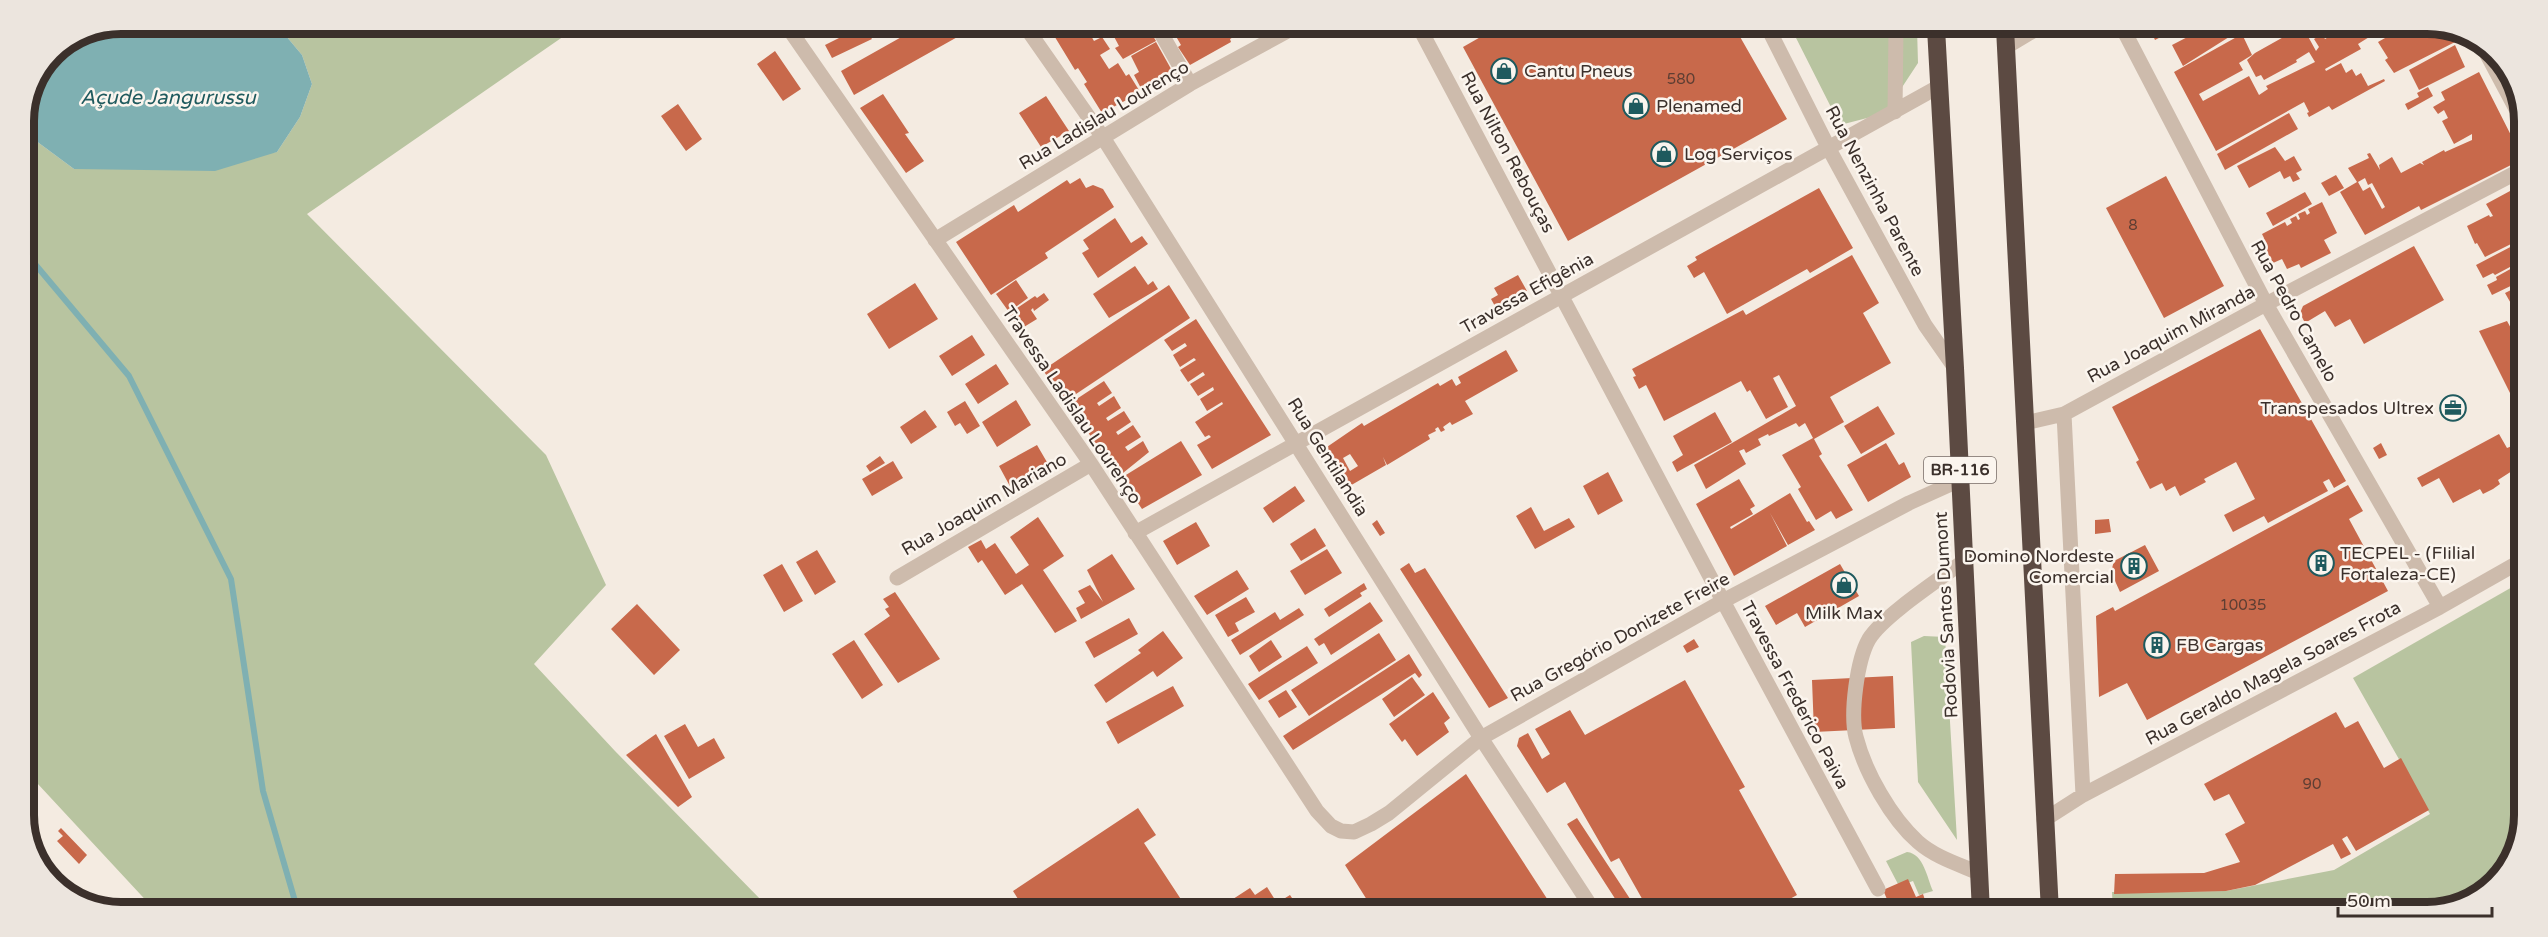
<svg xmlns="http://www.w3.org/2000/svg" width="2548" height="937" viewBox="0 0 2548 937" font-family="'Varela Round',sans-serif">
<rect width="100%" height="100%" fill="#f4ebe1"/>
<path fill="#b8c4a0" d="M276,24L580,25L307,214L546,455L606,585L534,664L615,751L770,909L153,908L24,769V132L74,169L277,152L300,117L312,84L302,55Z
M1791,28H1917L1918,63L1889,107L1871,117L1840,125Z
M2521,582L2519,847L2486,893L2427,913L2113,912L2112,892L2226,891L2334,870L2430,814L2353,678Z
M1924,636L1945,637L1957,840L1918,782L1911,642Z
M1907,852C1924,854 1927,878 1933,891L1919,895L1913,881L1899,886L1886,861Z"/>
<path fill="#7fb0b2" d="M121,24H276L302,55L312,84L300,117L277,152L215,171L74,169L24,132V115L53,52Z"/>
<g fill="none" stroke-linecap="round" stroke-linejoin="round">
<path stroke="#7fb0b2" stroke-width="6" d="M24,251L129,376L231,579L263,791L297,908"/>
</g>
<path fill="#c8694b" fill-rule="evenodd" d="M863,26L872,39L832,58L825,45Z
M921,26H977L854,95L841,71Z
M1055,26H1070L1074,34L1086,27L1094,41L1102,37L1110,49L1100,55L1109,69L1118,63L1126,76L1129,74L1142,95L1136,99L1134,96L1102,113L1084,84L1087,82L1078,68L1075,70L1050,29Z
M1104,26H1147L1156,41L1123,59L1115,48L1119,46L1111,31L1105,34L1103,30L1105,28Z
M1170,26L1252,27L1253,29L1242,36L1240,33L1230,39L1231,42L1190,65L1178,47L1181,45Z
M1498,27L1735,28L1787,119L1568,241L1463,47Z
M2150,29H2176L2155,40Z
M2203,29H2235L2237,32L2183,66L2172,45Z
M2298,29H2304L2316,51L2319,47L2314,39L2322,34L2325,39L2343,29L2347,37L2357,31L2356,29H2376L2380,36L2376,38L2374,34L2358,44L2361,49L2325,69L2326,71L2341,63L2346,73L2352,69L2356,76L2361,73L2368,86L2384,79L2385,81L2332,110L2329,106L2309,117L2307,113L2309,112L2304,102L2216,151L2174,72L2242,34L2252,55L2239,63L2243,70L2199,94L2203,101L2249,76L2259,95L2268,89L2266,86L2315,62L2309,52L2296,60L2297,62L2264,80L2261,75L2256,77L2247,60L2255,53Z
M2401,29H2456L2461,39L2394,73L2385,60L2388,58L2378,42Z
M1156,42L1175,76L1144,94L1134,75L1139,72L1131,56Z
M2455,45L2465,67L2419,90L2409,70Z
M775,51L801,89L783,101L757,64Z
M2479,72L2523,159L2421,210L2419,206L2365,235L2340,192L2357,182L2348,168L2369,158L2367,154L2370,153L2380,170L2379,165L2392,157L2401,173L2420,163L2424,165L2422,162L2444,150L2445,152L2472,140V134L2454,144L2442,121L2448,118L2444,110L2438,114L2433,107L2445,100L2441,92ZM2365,178L2368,185L2372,183L2385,207L2382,209L2370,187L2363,191L2358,182Z
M2428,87L2433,96L2408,110L2405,104L2419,97L2417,93Z
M883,94L909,133L905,134L924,161L906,173L860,108Z
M1046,96L1069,131L1041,147L1019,113Z
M678,104L702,139L686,151L661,116Z
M2289,113L2298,129L2225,170L2217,154Z
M2275,147L2285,161L2294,156L2302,170L2296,173L2300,179L2293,182L2290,176L2284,179L2280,171L2249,188L2237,166Z
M2336,175L2344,188L2329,196L2321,183Z
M2166,176L2224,286L2164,318L2106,208Z
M1080,178L1086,188L1093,185L1103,189L1114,207L1045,253L1048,258L991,295L956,242L1014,205L1018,212L1067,180L1070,184Z
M1819,188L1853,248L1810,273L1807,269L1727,314L1704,272L1694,278L1687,266L1697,260L1695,257Z
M2510,191L2523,210V219L2518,222L2523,231V260L2495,275L2493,273L2483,278L2476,265L2518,243L2517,241L2485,257L2477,243L2475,244L2467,226L2489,215L2490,217L2493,216L2486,204Z
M2305,192L2312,204L2273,226L2266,213Z
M2322,202L2337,233L2324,240L2331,253L2301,268L2299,264L2287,269L2282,259L2273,263L2261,240L2264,238L2262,234L2285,222L2287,226L2292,223L2290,219L2296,216L2298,220L2300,219L2298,214L2305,211L2307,215L2310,213L2308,209Z
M1115,218L1131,243L1142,236L1148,244L1098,278L1082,253L1089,249L1083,240Z
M2414,246L2444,300L2364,344L2350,319L2335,327L2325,311L2305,323L2300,313L2303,306Z
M1852,255L1879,303L1863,313L1891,363L1830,397L1844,422L1814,439L1822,454L1819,456L1853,510L1836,519L1831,511L1816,520L1798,489L1801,487L1782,455L1813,438L1805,423L1799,427L1796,423L1769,436L1768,434L1758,439L1761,445L1746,453L1744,449L1739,451L1746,464L1706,489L1694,465L1796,406L1779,375L1773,378L1788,407L1766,419L1750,390L1747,392L1741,381L1664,421L1646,385L1639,389L1633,377L1636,376L1632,369L1743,310L1746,315Z
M2523,262V280L2492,295L2487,285L2497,280L2496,277Z
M1135,266L1148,285L1153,281L1158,289L1109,318L1093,294Z
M1518,275L1527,291L1496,308L1491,299L1498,295L1494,288Z
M1016,280L1028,298L1009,312L996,294Z
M915,283L938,319L889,349L867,314Z
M2523,284L2522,302L2513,307L2505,293Z
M1169,285L1190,318L1064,402L1043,370Z
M1044,293L1049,300L1034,311L1033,308L1031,310L1037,319L1019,330L1008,314L1035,296L1037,298Z
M2522,305V326L2511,311Z
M1196,319L1271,435L1212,469L1197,445L1211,437L1209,435L1205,437L1195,422L1223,404L1222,402L1207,411L1200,399L1214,390L1213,387L1198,396L1190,384L1205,375L1203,372L1188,382L1180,370L1196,360L1194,358L1180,367L1173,355L1187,346L1185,343L1172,351L1164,340Z
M2507,321L2513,332L2520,328L2522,331V399L2515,403L2479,331Z
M2260,329L2346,481L2334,488L2329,479L2323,482L2328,491L2268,523L2264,516L2233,532L2224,515L2255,499L2236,462L2204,479L2206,482L2180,496L2175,486L2166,491L2162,483L2150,489L2136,462L2139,460L2112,407Z
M972,335L985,355L952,376L939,356Z
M1506,350L1518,371L1465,401L1473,414L1452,425L1450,422L1443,427L1445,430L1441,432L1438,427L1435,429L1436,431L1428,435L1430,439L1387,465L1383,457L1386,465L1348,487L1324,449L1362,423L1364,426L1438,383L1440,386L1452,379L1456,386L1461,383L1458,377ZM1350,454L1358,466L1350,471L1343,458Z
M996,364L1009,384L978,404L965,384Z
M1104,381L1112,393L1097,403L1099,406L1114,396L1121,408L1106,418L1108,421L1124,411L1131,422L1116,432L1118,435L1133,425L1141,437L1125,447L1128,451L1143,441L1149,452L1118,477L1069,404Z
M1016,400L1031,425L997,447L982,422Z
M965,401L980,426L967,434L960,423L955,426L947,412Z
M1878,406L1895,434L1861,454L1844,426Z
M925,410L937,427L911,444L900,427Z
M1715,412L1732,442L1677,472L1672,462L1683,455L1673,436Z
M2499,434L2507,448L2512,446L2519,460L2512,465V471L2498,480L2500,484L2493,489L2483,494L2480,489L2453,503L2439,478L2422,487L2417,478Z
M1181,441L1202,475L1142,509L1121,478Z
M1886,443L1899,465L1904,462L1911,477L1868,502L1847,465Z
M2381,443L2387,455L2379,459L2373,448Z
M1037,445L1051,469L1012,490L999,466Z
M880,456L885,463L870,472L866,466Z
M893,461L903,478L872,496L862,479Z
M1608,472L1623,501L1598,515L1583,486Z
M1739,479L1755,506L1750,509L1753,514L1730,527L1731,529L1790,493L1807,522L1809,521L1815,530L1788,545L1770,513L1787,546L1734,576L1696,504Z
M2348,485L2363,511L2349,519L2388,591L2147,720L2127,683L2099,697L2096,616L2113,607L2115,611Z
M1295,486L1305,501L1273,523L1263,508Z
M1531,507L1544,531L1569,518L1575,527L1535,549L1516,516Z
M1038,517L1064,556L1043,570L1077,621L1055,633L1022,584L1005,595L982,560L978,563L968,547L981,540L986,549L995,543L1016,574L1029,565L1010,537Z
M2109,519L2111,532L2095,534V520Z
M1377,520L1385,533L1380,536L1372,524Z
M1196,522L1210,546L1177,565L1163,541Z
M1315,528L1326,546L1301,561L1290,544Z
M2145,545L2159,571L2120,592L2111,572L2114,561Z
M1327,549L1342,573L1305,595L1290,571Z
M817,550L836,582L815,595L796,562Z
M1112,554L1135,589L1081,619L1076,608L1085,603L1078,591L1090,585L1103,602L1087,570Z
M1409,563L1415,573L1425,568L1508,698L1489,708L1400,569Z
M782,564L803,601L784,612L763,575Z
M1840,564L1859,596L1805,627L1797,613L1776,625L1765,606Z
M1237,570L1249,589L1207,615L1194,596Z
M1364,583L1367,589L1360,593L1362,596L1329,617L1324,609Z
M895,592L940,659L898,683L864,634L890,616L885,609L889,607L883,599Z
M1246,597L1255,612L1235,623L1239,631L1228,637L1215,615Z
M1370,602L1383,621L1331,655L1324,643L1319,646L1314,639Z
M637,604L680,650L654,675L611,629Z
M1299,608L1304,615L1240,655L1231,640L1275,612L1280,620Z
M1129,618L1138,634L1094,658L1085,642Z
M1163,631L1183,658L1157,677L1153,671L1106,703L1094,685L1141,653L1138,650Z
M1379,633L1396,660L1309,716L1291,690Z
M1694,639L1699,647L1687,653L1683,646Z
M854,640L883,685L862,699L832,654Z
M1271,640L1282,657L1259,672L1249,656Z
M1307,646L1318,663L1259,700L1248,684Z
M1409,654L1422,675L1419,678L1415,673L1293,750L1283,736Z
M1893,676L1895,728L1814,732L1812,680Z
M1412,677L1425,695L1394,717L1382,699Z
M1685,680L1745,787L1739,790L1797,895L1766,912L1649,911L1619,858L1611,862L1565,782L1547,793L1517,746L1519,738L1528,733L1542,759L1550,754L1535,729L1570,710L1585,735Z
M1173,686L1184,706L1118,744L1106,722Z
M1286,690L1297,707L1279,718L1268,701Z
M1433,692L1450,718L1444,723L1449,732L1417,756L1405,739L1402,742L1389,724Z
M2336,712L2345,728L2358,721L2384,768L2401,758L2429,810L2356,851L2347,836L2342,839L2351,854L2341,859L2333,844L2255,885L2226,891L2114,894L2115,874L2204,873L2240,862L2225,834L2245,823L2229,794L2214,801L2204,784Z
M685,724L698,747L714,738L725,758L689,779L664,736Z
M656,734L692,797L678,807L626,755Z
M1466,774L1555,911H1374L1345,865Z
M1138,808L1156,835L1144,843L1188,910H1025L1013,891Z
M1577,818L1638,911H1623L1567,824Z
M61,828L87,855L79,864L57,841L63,836L58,831Z
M40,858L45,863L43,865L58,880L55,883L44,875Z
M1908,879L1916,897L1923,894L1929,912H1884L1915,899L1890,906L1883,890Z
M1267,887L1277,903L1290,895L1300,910H1216L1250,888L1255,895Z"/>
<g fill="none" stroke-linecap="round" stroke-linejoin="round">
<path stroke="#cdbbac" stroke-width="15" d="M787,26L1091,464L1317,811L1331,826L1341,831L1354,832L1371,824L1389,813L1481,738L1723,601L1909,503L1960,480
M1025,26L1104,139L1481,738L1594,911
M1157,26L1190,84
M1419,27L1723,601L1878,889
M1768,28L1829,149L1925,325L1955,368
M2123,29L2266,304L2440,607
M2006,47L2038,28
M2483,47L2524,124
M1895,112L1896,28
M935,240L1190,84L1295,27
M2064,414L2083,795
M2025,423L2064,414L2266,304L2523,169
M1135,533L1938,87
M1964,561C1940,579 1883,616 1869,639C1857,660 1850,714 1856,737C1865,772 1891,818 1918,842C1935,857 1958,864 1979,873
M897,578L1091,464
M2044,820L2083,795L2440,607L2521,561"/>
<path stroke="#5c4a42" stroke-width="18" d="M1936,28L1955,368L1981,912
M2005,28L2050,912"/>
</g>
<defs>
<g id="shop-ring" transform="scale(1.35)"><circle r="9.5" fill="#fbf5ee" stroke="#1f5a5e" stroke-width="1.5"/><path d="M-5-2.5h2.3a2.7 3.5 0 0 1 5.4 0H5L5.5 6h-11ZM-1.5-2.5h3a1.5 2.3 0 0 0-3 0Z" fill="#1f5a5e"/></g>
<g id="office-ring" transform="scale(1.35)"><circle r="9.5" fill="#fbf5ee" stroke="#1f5a5e" stroke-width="1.5"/><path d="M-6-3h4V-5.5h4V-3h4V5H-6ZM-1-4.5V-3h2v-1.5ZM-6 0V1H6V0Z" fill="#1f5a5e"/></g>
<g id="building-ring" transform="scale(1.35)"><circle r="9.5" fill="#fbf5ee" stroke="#1f5a5e" stroke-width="1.5"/><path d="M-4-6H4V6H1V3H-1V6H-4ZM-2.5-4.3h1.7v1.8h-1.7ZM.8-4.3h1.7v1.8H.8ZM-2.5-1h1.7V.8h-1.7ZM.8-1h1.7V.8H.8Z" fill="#1f5a5e"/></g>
</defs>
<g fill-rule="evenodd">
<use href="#shop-ring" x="1504" y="71"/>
<use href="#shop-ring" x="1636" y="106"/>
<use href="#shop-ring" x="1664" y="154"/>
<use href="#office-ring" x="2453" y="408"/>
<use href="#building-ring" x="2321" y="563"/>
<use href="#building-ring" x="2134" y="566"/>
<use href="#shop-ring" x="1844" y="585"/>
<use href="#building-ring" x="2157" y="645"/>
</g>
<g text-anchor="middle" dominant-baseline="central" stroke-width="5" stroke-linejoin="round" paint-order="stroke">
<g font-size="15" fill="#5e3e33">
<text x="1681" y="79">580</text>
<text x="2133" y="225">8</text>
<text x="2243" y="605">10035</text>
<text x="2312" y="784">90</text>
</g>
<rect fill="#fbf5ee" stroke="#756b66" stroke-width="1.5" x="1924" y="457" width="72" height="26" rx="4.5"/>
<g font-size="16" font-weight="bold" fill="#3b302b">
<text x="1960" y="470">BR-116</text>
</g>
<g font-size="18" fill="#3b302b" stroke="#fbf5ee" text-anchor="start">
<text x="1524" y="71">Cantu Pneus</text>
<text x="1656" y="106">Plenamed</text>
<text x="1684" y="154">Log Serviços</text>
<text x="2434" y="408" text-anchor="end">Transpesados Ultrex</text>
<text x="2340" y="553">TECPEL - (FIilial<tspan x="2340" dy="21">Fortaleza-CE)</tspan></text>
<text x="2114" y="556" text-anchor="end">Domino Nordeste<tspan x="2114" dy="21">Comercial</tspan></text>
<text x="1844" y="613" text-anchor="middle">Milk Max</text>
<text x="2176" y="645">FB Cargas</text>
</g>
<g font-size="18" fill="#3b302b" stroke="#fbf5ee">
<text transform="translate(1104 115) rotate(-31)">Rua Ladislau Lourenço</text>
<text transform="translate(1508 152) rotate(62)">Rua Nilton Rebouças</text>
<text transform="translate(1875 191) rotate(62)">Rua Nenzinha Parente</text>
<text transform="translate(1527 293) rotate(-29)">Travessa Efigênia</text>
<text transform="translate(2294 311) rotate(61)">Rua Pedro Camelo</text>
<text transform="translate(2171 334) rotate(-28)">Rua Joaquim Miranda</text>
<text transform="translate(1072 405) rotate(56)">Travessa Ladislau Lourenço</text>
<text transform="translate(1328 457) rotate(58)">Rua Gentilandia</text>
<text transform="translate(984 504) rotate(-30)">Rua Joaquim Mariano</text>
<text transform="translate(1946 615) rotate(-93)">Rodovia Santos Dumont</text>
<text transform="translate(1620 637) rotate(-29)">Rua Gregório Donizete Freire</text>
<text transform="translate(2273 673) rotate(-28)">Rua Geraldo Magela Soares Frota</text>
<text transform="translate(1795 695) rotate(62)">Travessa Frederico Paiva</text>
</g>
<g font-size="20" font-style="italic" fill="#1f5a5e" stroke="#fbf5ee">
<text x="168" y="98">Açude Jangurussu</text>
</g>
</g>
<path d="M0 0H2548V937H0ZM121 34H2427A87 87 0 0 1 2514 121V815A87 87 0 0 1 2427 902H121A87 87 0 0 1 34 815V121A87 87 0 0 1 121 34Z" fill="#ece5de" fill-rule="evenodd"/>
<path fill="none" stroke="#3b302b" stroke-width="8" d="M121 34H2427A87 87 0 0 1 2514 121V815A87 87 0 0 1 2427 902H121A87 87 0 0 1 34 815V121A87 87 0 0 1 121 34Z"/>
<path d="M2338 907v9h154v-9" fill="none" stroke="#3b302b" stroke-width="3"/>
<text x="2347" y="907" font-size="18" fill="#3b302b" stroke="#fbf5ee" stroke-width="4.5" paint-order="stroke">50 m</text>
</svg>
